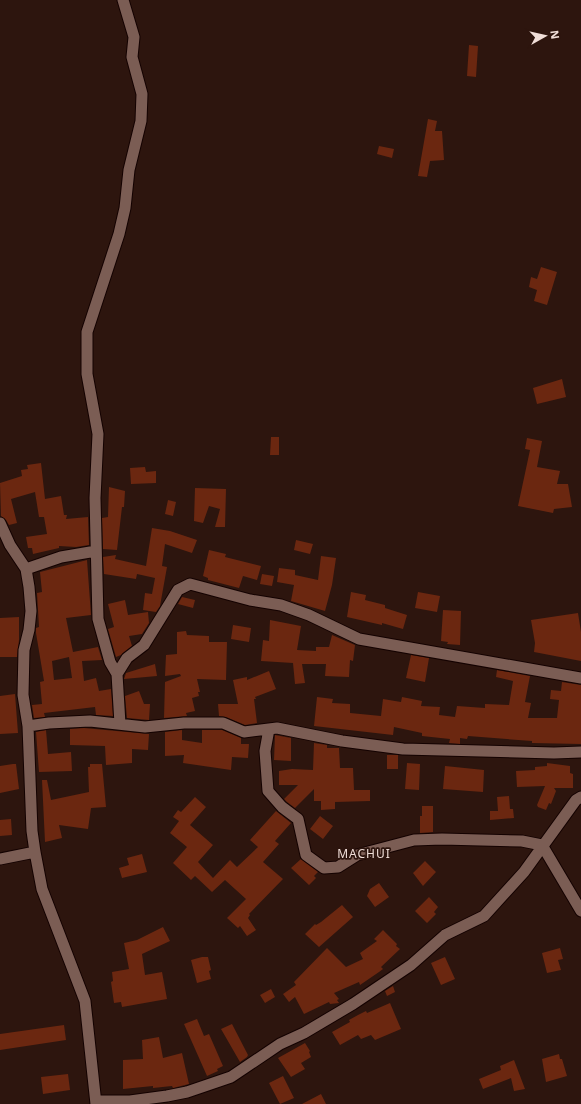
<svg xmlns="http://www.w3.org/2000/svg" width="581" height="1104" viewBox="0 0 581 1104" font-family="'Noto Sans',sans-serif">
<rect width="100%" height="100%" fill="#2d150e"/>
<path fill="#6b2710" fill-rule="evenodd" d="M469,45L478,46L476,77L467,76Z
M428,119L437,121L435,131H442L444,160L430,161L427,177L418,176Z
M379,146L394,149L392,158L377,154Z
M541,267L557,272L547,305L534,301L537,290L529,287L531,277L537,279Z
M562,379L566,397L537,404L533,388Z
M271,437H279V455H270Z
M527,438L542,441L537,467L560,471L557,484H568L572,507L554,509L553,513L518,506L530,450L525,449Z
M41,463L45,499L61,496L64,515H67L66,519L88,517L89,545L76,547L59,546V548L33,554L32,548H28L26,537L47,534L44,517H39L35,492L11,499L17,523L9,525L6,520L1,516L0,483L22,476L21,470L28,469L27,465Z
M145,467L146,472L156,471V483L131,484L130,468Z
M109,487L125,491L124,507H122L117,550L103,549L102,518L108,517Z
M195,488L226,489L225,527H215L220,509L209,506L203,523L194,521Z
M168,500L176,502L173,516L165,514Z
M152,528L170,531L197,540L192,553L165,544L162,566L167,567L160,606L156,612L143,610L145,593L152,594L155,578L137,574L136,579L104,574L103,557L116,555L115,559L146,566Z
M296,540L313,544L310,554L294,550Z
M209,550L226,554L225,557L261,566L257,580L243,576L239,588L208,580V578L203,576Z
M321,556L336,558L332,585L325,611L291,601L294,585L277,582L279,568L295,570V575L318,580Z
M87,560L91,615L66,618L73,652L98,647L102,660L82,661L84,681L96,678L99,691L111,689L113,716L96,715L95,707L44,713L45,717L34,718L32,705L42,704L40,682L44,681L36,633V628L39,627L37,593L42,592L40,572ZM69,657L72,678L54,680L52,661Z
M262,574L274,576L272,586L260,584Z
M351,592L366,595L365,600L385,605V608L407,615L403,629L382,623V625L347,617Z
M418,592L440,596L437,612L415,608Z
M182,597L195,600L193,608L178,604Z
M125,600L128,615L148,612L149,623L142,634L129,636L132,646L121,655L116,657L108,629L114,627L108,604Z
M443,610L461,611L460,645L447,644L448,642L441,641Z
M578,613L581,632V661L534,652L535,643L531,620Z
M19,617V640L17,657H0V618Z
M270,620L301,626L297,650L316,651V647H329L332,635L355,645L353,661L350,660L349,677L325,676L326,664H302L305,683L295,684L293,663L261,661L263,640L269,641Z
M233,625L251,628L249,642L231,639Z
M186,631L187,635L209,636V642H227L226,680L197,679L200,692H198L199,696L192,698L195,711L186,713L187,716L164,718L165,682L181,676L180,674L165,676L166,655L177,654V632Z
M411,655L429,658L425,682L406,678Z
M155,664L157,676L124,679L126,673Z
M497,670L530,676L525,702L531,703L528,718H557L559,700L550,699L551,690L561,691L562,682L581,685V744L532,743V741L468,736L467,739L460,738V744L449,743L450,739L422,736V733L394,727L393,735L314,726L317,697L333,699L332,703L350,704V713L381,716L383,699L401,702L402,697L422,701L421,706L440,707L439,715L455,717L457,706L485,708V704L509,705L513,681L496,677Z
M269,671L276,689L255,697L256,699H254L257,723L245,725L226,717L219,716L218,704H238L233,680L247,677V680Z
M139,691L144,704H150L149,720L127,718L125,696Z
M15,694L18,733L0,734V696Z
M84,728L149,734L148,750L132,749V763L106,765L105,746L70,745V729Z
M46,730L48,754L71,752L72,771L39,772L36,732Z
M182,730V740L202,743V730H222L241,738V744H249L248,758L232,757L231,770L183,763L184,755L165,756V732Z
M275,735L291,738V761L274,760Z
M314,743L327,745V748H339L340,768H353L354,790H370V801L335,802V809L321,810V801H314V789L295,808L287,802L284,799L298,785H279V771L292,769L313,770Z
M387,755H398V769H387Z
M407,763L420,764L419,790L405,789Z
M547,763L570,766V773L573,774V788H554L556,791L551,804L549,803L546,810L538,807L537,805L545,786L517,787L516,771L535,770V767L547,766Z
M13,764H16L19,789L0,793V766Z
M90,764H102L106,807L91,808L88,829L59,825L62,838L45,842L42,780H47L51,800L89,792L88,767H90Z
M445,766L484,770L483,792L443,789Z
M509,796L510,809H513L514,818L490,820V811H498L497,797Z
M195,797L206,807L190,825L213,845L198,862L213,878L230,860L237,867L258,847L250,840L276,811L291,823L275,841L279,844L263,862L283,879L249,914L250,915L248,918L256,930L247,936L240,926L238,928L227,918L246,899L225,880L212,892L195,876L191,880L173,863L187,847L170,833L179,821L173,817L178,810L181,812Z
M422,806H433V832L420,833V816H422Z
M320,816L333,826L323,839L310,829Z
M11,819L12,835L0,836V820Z
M142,854L147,872L122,878L119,868L129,865L127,858Z
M301,859L318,872L314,876L316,878L309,885L291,868Z
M425,861L436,872L423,886L413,873Z
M379,883L389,897L375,907L367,896L370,889Z
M429,897L438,907L434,912L436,914L427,923L415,911Z
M342,905L353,917L319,947L305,934L315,924L316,925L321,922Z
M163,927L170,941L142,954L145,975L162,972L167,999L122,1007L121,1002L114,1003L111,982L113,981L112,972L129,969L124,943L137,940Z
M383,930L397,944L396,946L400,949L381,967L383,969L379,972L360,985L359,982L334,993L339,999L337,1000L339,1003L330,1004L329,1002L304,1014L295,997L289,1002L283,994L296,985L294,982L327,948L346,967L363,959L360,953L377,941L374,939Z
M560,948L563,959L558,960L561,970L547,973L542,953Z
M202,957H208L211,970L209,971L211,979L197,983L191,960Z
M445,957L455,979L441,985L431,963Z
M393,986L395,992L387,996L385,991Z
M271,989L275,997L265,1003L260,995Z
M390,1003L401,1029L375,1040L371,1035L361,1039L358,1035L340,1045L332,1032L350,1022L349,1020L358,1015L366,1011L367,1013Z
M197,1019L204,1036L209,1034L223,1066L217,1069L218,1071L207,1076L184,1024Z
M232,1024L248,1055L247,1057L240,1062L221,1029Z
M64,1025L66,1040L0,1050V1034Z
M159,1037L163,1058L182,1053L189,1084L173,1088L172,1086L153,1088V1086L123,1089V1060L143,1059L142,1040Z
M305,1043L310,1051L309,1052L311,1057L301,1063L305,1069L291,1077L278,1058Z
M559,1054L560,1059H562L567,1076L546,1082L542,1059Z
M514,1060L525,1089L514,1091L511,1078L483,1089L479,1079L501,1070L500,1066Z
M68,1074L70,1090L43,1094L41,1077Z
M283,1076L294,1098L280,1104L269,1083Z
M321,1094L326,1104H302Z"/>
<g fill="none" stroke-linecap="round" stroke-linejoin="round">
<g stroke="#140200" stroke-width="13">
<path id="minor" d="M0,523L10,545L26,569L29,587L31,611L29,630L24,650L23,695L28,726L32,831L35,852L42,889L85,1001L96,1104
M26,569L61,557L96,551
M117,674L110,662L98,619L95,498L98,434L87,374V332L119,234L125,208L129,170L141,121L142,94L132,57L134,37L123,0
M120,724L117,674L127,658L144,645L178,590L190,584L250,600L281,605L309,615L359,639L581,678
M28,726L49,723L90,721L145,727L184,723H223L244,732L277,728L342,741L403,749L554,753L581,752
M269,729L265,751L268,791L282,807L298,819L306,855L324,868L338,867L357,855L414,840L442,839L522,841L542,845L581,911
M0,859L35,852
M96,1101H130L167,1096L187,1092L231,1077L280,1044L304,1033L353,1004L411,965L445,935L484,916L524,872L576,800L581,797"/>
</g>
<use href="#minor" stroke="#7b5d54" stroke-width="11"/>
</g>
<g text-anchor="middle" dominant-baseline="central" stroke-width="3.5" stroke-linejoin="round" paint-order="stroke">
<g font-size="12" letter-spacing="1" fill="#f0ded8" stroke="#2d150e">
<text x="364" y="853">MACHUI</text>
</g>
</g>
<g transform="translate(545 36) rotate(82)" stroke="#2d150e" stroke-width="3" paint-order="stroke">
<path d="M0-3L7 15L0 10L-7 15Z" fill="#f0ded8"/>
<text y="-6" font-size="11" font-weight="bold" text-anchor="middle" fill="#f0ded8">N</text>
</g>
</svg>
